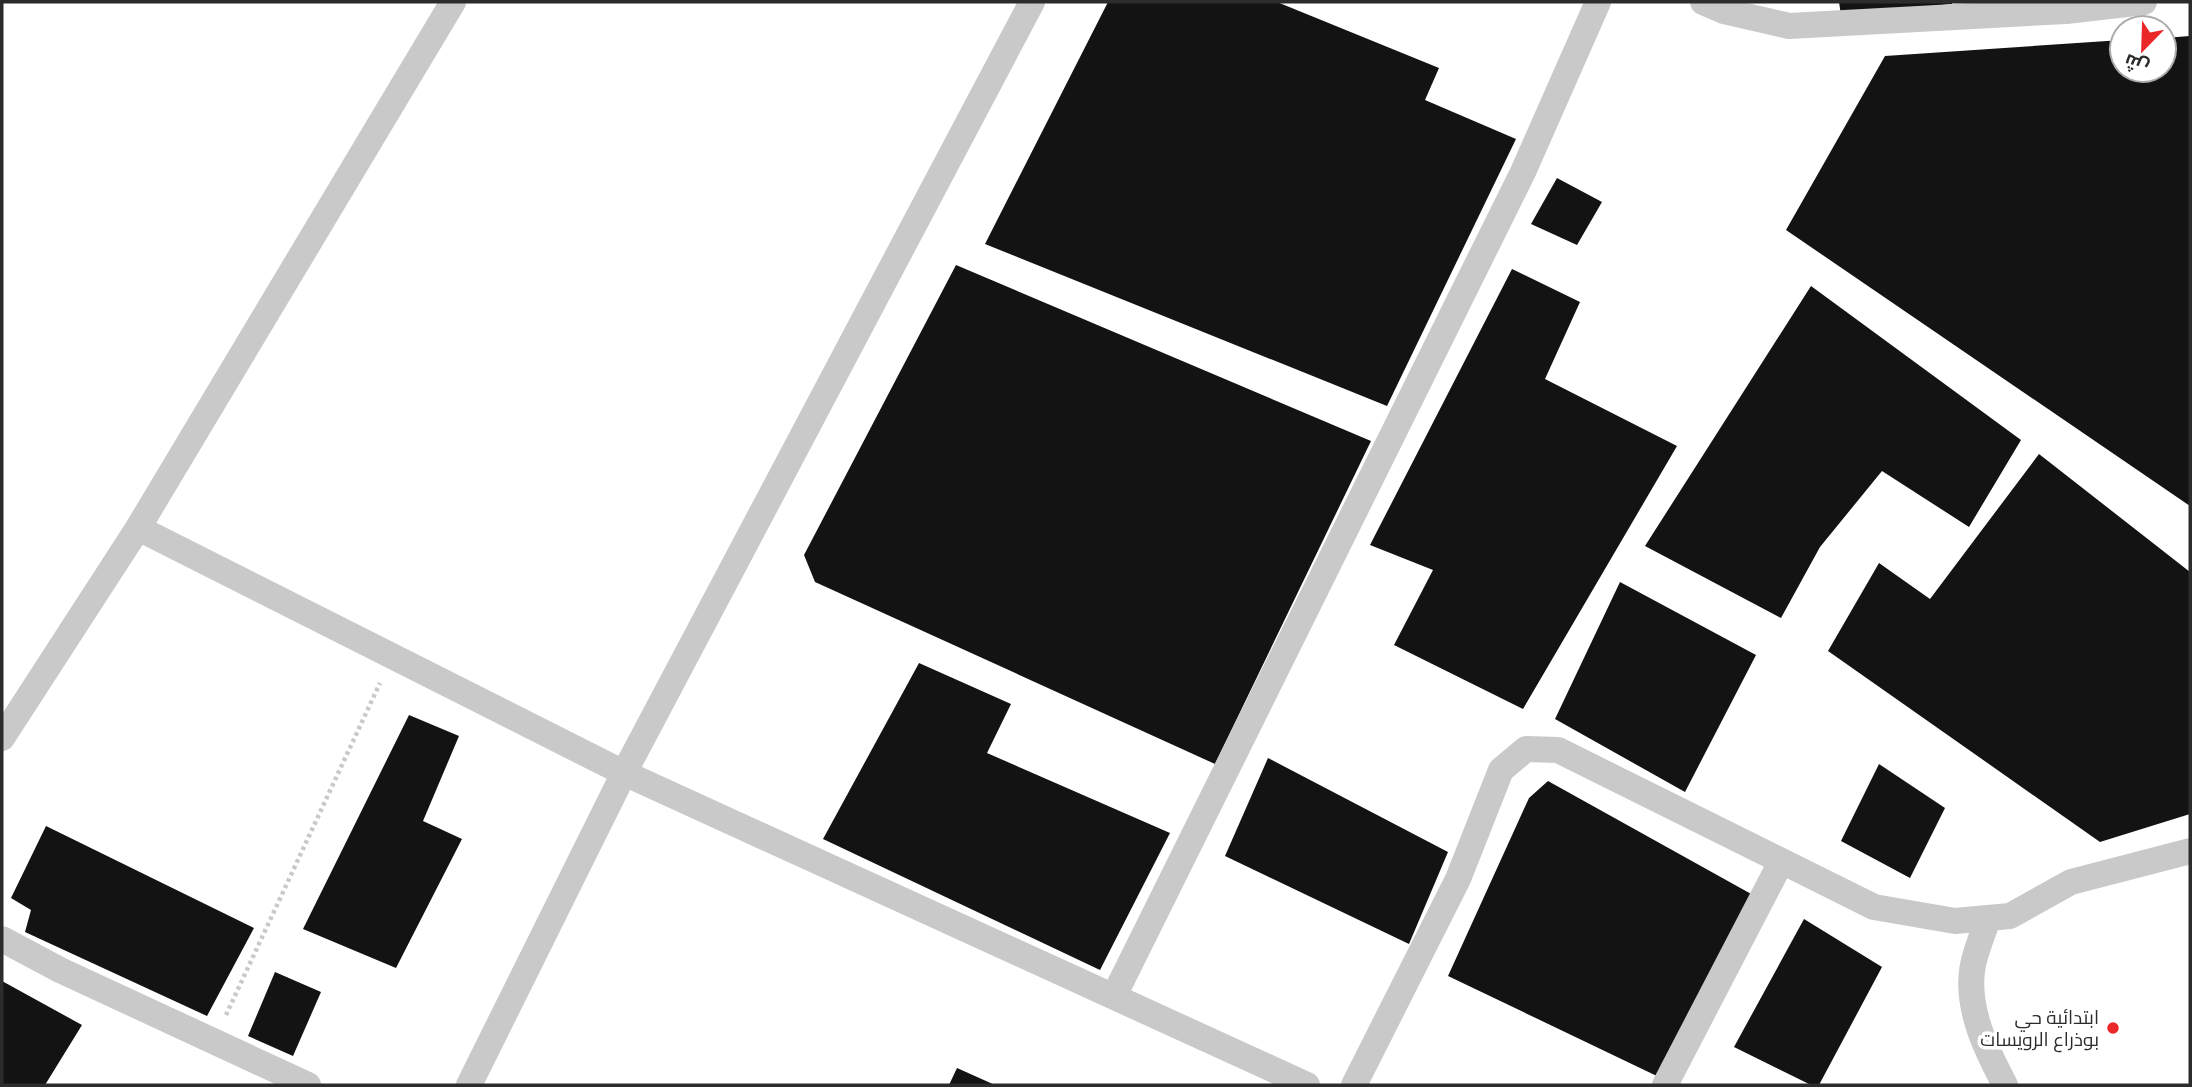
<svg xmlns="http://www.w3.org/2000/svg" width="2192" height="1087" viewBox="0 0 2192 1087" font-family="'IBM Plex Sans',Cairo,sans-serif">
<rect width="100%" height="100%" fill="#fff"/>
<path fill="#131313" d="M1108,2H1277L1439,68L1425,100L1516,139L1387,406L985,244Z
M1839,2H1952V4L1841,15Z
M2190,36V506L1786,230L1885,56L2122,40V70H2164V38Z
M1557,178L1602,202L1577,245L1531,224Z
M956,265L1371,441L1215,764L815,582L804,555Z
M1512,269L1580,302L1545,379L1677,446L1523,709L1394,645L1433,570L1370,545Z
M1811,286L2021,440L1969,527L1882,471L1820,547L1781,618L1645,546Z
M2039,454L2190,572V814L2100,842L1828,651L1879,563L1930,599Z
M1620,582L1756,655L1685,792L1555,719Z
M919,663L1011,704L987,753L1170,833L1100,970L823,839Z
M409,715L459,736L423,821L462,839L396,968L303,929Z
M1268,758L1448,852L1409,944L1225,856Z
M1879,764L1945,808L1910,878L1841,841Z
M1548,781L1753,895L1661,1078L1448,976L1529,798Z
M46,826L254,928L207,1016L25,932L31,910L11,898Z
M1804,919L1882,967L1819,1085H1811L1734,1047Z
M275,972L321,992L293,1056L248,1036Z
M2,981L82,1025L45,1085H2Z
M957,1068L995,1085H949Z"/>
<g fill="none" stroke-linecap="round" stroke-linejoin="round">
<path stroke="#c9c9c9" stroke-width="4.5" stroke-dasharray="3.5 3.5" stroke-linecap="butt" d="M226,1015L380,683"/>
<path stroke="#c9c9c9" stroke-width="26" d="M1703,2L1724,11L1789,26L2066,11L2144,2
M138,528L624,773L1307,1085
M2,738L138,528L453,2
M1988,918C1983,935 1974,953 1972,971C1967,1011 1987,1051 2005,1085
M2,939L60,970L308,1085
M1114,996L1523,172L1598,2
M469,1085L624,773L1032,2
M1354,1085L1458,879L1501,770L1526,749L1558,750L1874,907L1955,921L2010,916L2071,882L2190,851
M1665,1085L1781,862"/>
</g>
<circle fill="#ea2828" stroke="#fff" stroke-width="2.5" cx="2113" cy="1028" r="7"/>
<g text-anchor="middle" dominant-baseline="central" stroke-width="7" stroke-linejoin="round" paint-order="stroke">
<g font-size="19" fill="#2c2c2c" stroke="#fff" text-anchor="end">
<text x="2099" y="1017">ابتدائية حي<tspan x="2099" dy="22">بوذراع الرويسات</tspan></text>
</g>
</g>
<rect width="2192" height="1087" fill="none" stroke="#2c2c2c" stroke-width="7"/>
<g transform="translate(2143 49) rotate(203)"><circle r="33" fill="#ffffff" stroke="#ababab" stroke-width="2"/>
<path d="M0-5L12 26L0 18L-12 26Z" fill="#ea2828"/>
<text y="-10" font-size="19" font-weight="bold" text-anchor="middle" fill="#2c2c2c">ش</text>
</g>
</svg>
